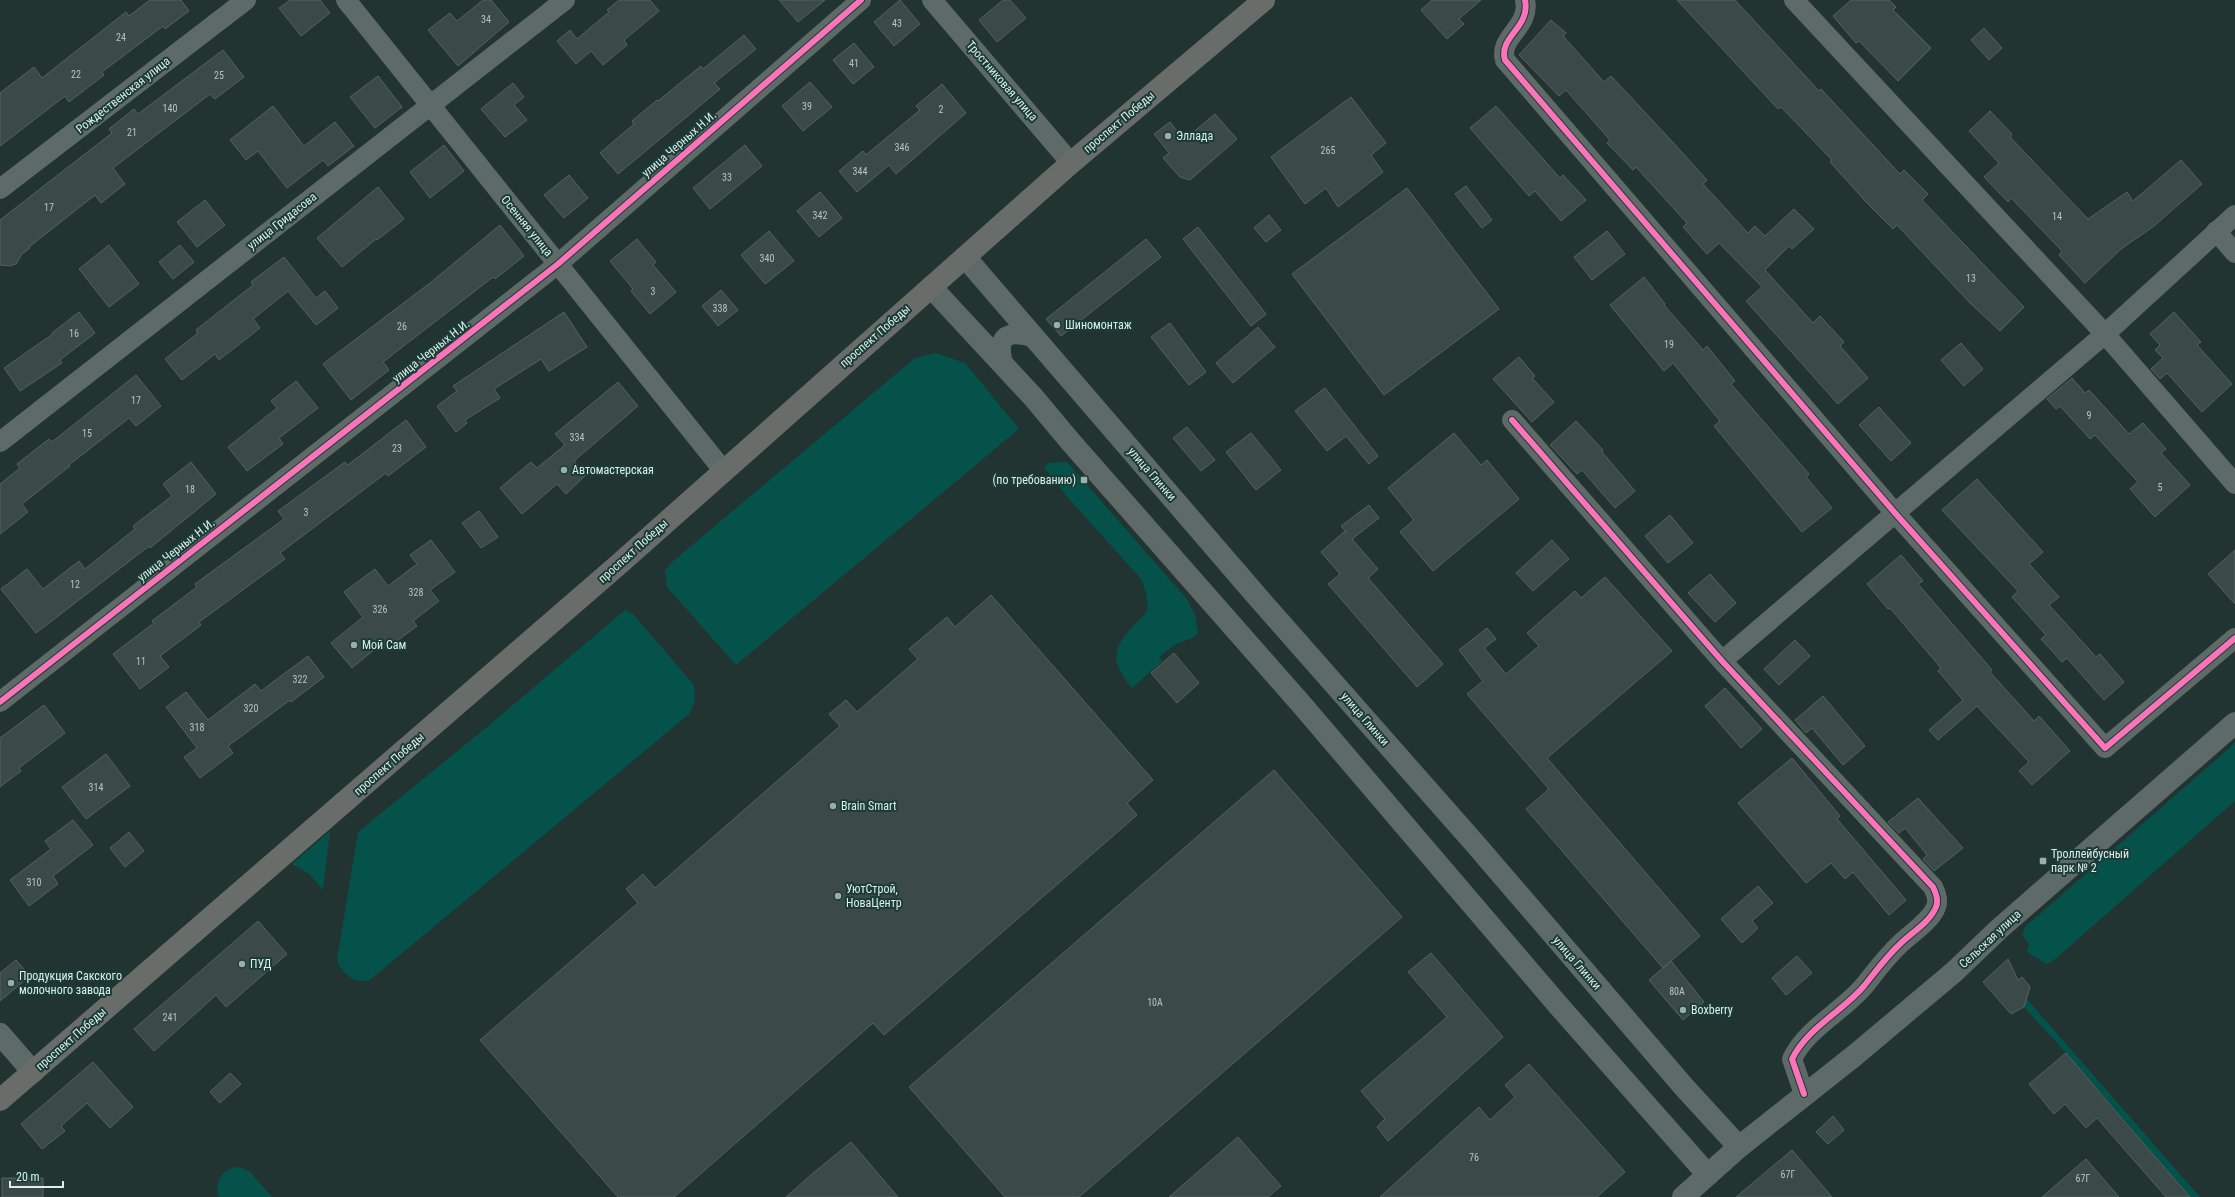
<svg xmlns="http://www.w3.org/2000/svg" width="2235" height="1197" viewBox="0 0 2235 1197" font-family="'Roboto Condensed',sans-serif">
<rect width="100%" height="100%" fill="#223431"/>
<path fill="#05524a" d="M936,353L965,363L1019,429L736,665L667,587L665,571L672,562L915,358Z
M1067,462L1187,599L1195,615L1198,633L1192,638L1176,644L1159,657L1163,661L1132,688C1110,661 1111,649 1135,624C1138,621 1145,615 1147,611C1149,601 1145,590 1142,580L1069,499L1044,467L1049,463Z
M625,610L633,614L694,685L695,701L689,714L371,979C358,986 341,974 337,960L358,832L487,727Z
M2235,743V801L2054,960L2047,964L2027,952L2029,944L2022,935L2025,927Z
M330,831L323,890L309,874L292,864Z
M2026,998L2200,1197H2190L2066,1053L2024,1007Z
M239,1167L250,1172L272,1197H219C213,1182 223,1168 239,1167Z"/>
<path fill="#3b4a48" stroke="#546260" d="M150,0H181L189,11L165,29L163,26L102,72L104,75L69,102L65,96L0,146V93L34,67L42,78L126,12L129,16Z
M290,0H320L330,13L301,36L279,8Z
M483,0H491L509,22L458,66L428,30L450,13L457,21Z
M619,0H650L659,11L624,40L627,45L603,65L591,51L576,64L557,41L570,30L577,39L609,12L607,10Z
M779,0H825L798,22Z
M900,0L920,24L894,46L874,22Z
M1003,0H1010L1026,18L997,42L979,20Z
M1432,0H1481L1459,19L1464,24L1447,39L1421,10Z
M1677,0H1735L1819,91L1821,89L1900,174L1904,170L1928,194L1922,200L2024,307L2000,331L1970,303L1897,225L1893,229L1867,203L1830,162L1832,160L1781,107L1778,109Z
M1851,0H1889L1896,7L1893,10L1931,48L1898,81L1859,41L1856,43L1833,16Z
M1551,20L1566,33L1563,36L1604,82L1611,76L1668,137L1707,180L1703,184L1748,233L1755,226L1765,236L1794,209L1814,229L1792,249L1789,246L1765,270L1813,323L1820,316L1844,342L1840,346L1868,378L1838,404L1746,301L1762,287L1719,243L1707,254L1683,227L1687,223L1636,167L1633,170L1607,143L1610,140L1566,90L1559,96L1519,55Z
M1984,28L2002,48L1989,60L1971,40Z
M744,35L756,49L714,83L720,89L618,174L600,153L634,124L632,121L657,100L658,101L701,66L703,69Z
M854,43L874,67L853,84L833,60Z
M223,50L244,77L215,99L210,94L113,168L125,184L101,203L95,195L29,247L30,248L22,254L16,264L10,266L0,265V220L112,133L109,129L134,109L138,114Z
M378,76L402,107L375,128L350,97Z
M810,82L832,107L803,131L782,106Z
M513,83L524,97L514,105L527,120L505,137L481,109Z
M942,84L966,113L896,174L889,165L857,192L839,171L863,151L866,155L920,110L916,106Z
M1351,97L1386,143L1371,155L1383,172L1338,207L1326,188L1305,204L1271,157Z
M273,106L304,146L335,122L354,146L328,166L323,160L287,188L258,151L246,160L230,140Z
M1496,106L1560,178L1563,175L1586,200L1561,221L1535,191L1529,196L1470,128Z
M1990,111L2012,134L2010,137L2088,219L2127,192L2133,201L2181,160L2202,184L2154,226L2121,249L2085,283L2059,255L2062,251L2011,198L2008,202L1984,177L1999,163L1969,131Z
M1215,114L1237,139L1190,180L1180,177L1163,158L1169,153L1154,134L1170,122L1184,140Z
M444,145L464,171L430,198L410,172Z
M745,145L762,166L710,209L693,188Z
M569,175L588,198L564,218L544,195Z
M1466,186L1492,220L1482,228L1455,194Z
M378,187L404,219L377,240L376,239L342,267L317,238Z
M1407,188L1499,309L1384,395L1292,274Z
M820,192L842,218L819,237L797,211Z
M205,200L225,225L197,247L177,222Z
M1269,215L1281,230L1266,242L1254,228Z
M500,225L524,256L495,279L493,277L383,362L389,370L351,400L323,364L430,283Z
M1198,227L1266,314L1251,326L1183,239Z
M769,231L794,261L765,284L741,255Z
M1607,231L1625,254L1592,280L1574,257Z
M637,239L656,262L653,265L676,292L650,314L631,291L633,289L610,261Z
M1146,239L1161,257L1061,336L1046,319Z
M109,245L139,284L109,307L79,269Z
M180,245L194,262L173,279L159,262Z
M284,257L316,298L325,291L338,308L316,325L288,291L253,319L260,328L219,360L215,354L182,380L165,359L198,333L196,330L253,285L251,282Z
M1644,277L1665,304L1664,305L1703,350L1707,346L1735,381L1731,384L1809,474L1806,477L1832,508L1802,532L1714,426L1720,421L1673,363L1664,371L1610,305Z
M721,290L738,310L718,326L702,306Z
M79,312L95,333L60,360L62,363L20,391L4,368L53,334L52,333Z
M564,312L587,347L549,371L541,359L494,389L500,398L465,420L467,423L456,432L437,406L457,391L453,386Z
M2174,312L2201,342L2197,345L2232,384L2202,412L2167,373L2160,379L2151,369L2163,358L2155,350L2160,345L2150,334Z
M1170,323L1206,372L1189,385L1151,337Z
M1258,327L1275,347L1233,383L1216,363Z
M1961,343L1983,369L1964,386L1941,360Z
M1519,357L1535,376L1532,378L1554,402L1532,422L1493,379Z
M136,375L161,406L136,426L129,418L69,465L70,466L22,504L28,512L0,534V484L20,468L17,464L49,439L52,442Z
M2072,378L2085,393L2089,390L2129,434L2143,423L2166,449L2161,453L2190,485L2155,517L2130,489L2138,482L2095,435L2090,439L2060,406L2056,409L2047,399Z
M296,381L318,408L279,438L283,444L247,471L228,447L277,408L271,401Z
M618,382L638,406L574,461L586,475L566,494L557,484L522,514L500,488L531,462L537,468L565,445L555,434Z
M1325,388L1378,456L1369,464L1346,436L1327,451L1295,411Z
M1879,407L1911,443L1891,461L1859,425Z
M406,420L426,447L388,476L386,473L280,553L285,559L199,622L201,625L160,656L169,667L140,689L113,654L154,623L152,621L197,587L195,584L284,519L278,511L345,462L348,465Z
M1576,421L1603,450L1602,452L1635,491L1615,508L1582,470L1577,474L1550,445Z
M1187,427L1215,460L1201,471L1173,438Z
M1251,433L1281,470L1256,490L1226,452Z
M1454,433L1481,465L1487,460L1519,499L1433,571L1400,532L1414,520L1388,488Z
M191,462L216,494L150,548L149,546L36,633L1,589L27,569L43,589L79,561L85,569L135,529L133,526L172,496L163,484Z
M1977,479L2043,552L2029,564L2059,597L2049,605L2096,657L2100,654L2124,682L2104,700L2067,658L2062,662L2041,639L2046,635L2012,597L2018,591L1942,510Z
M1369,505L1379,518L1352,539L1378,569L1368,578L1443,664L1417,687L1328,584L1340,574L1321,552L1345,531L1347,533L1341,526Z
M479,511L498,537L481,548L462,523Z
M1670,515L1693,543L1668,563L1645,536Z
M431,540L455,572L430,590L439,601L413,621L417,626L386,649L382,643L352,668L331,643L363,617L344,592L375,569L388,586L417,564L410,555Z
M1552,540L1569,559L1533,591L1516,573Z
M2235,550V604L2208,574Z
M1901,555L1923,581L1918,584L1992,670L1990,672L2034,721L2039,716L2070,751L2032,785L2019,771L2029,762L1977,706L1938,740L1929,730L1963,700L1938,671L1941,668L1890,608L1888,609L1867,584Z
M1710,574L1736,603L1715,622L1688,593Z
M1605,577L1672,651L1547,758L1700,936L1663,968L1526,809L1549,789L1467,694L1483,681L1459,650L1487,628L1496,639L1484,648L1506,674L1539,646L1527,633L1575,591L1581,598Z
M991,595L1153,780L1127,803L1137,815L884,1035L873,1023L674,1197H618L480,1040L638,903L626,889L643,874L655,888L840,726L829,714L846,700L857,712L918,659L909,649L947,617L955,627Z
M1795,640L1810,656L1779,685L1764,669Z
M1174,653L1199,683L1177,703L1151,673Z
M308,656L324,677L291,702L290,700L228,746L233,753L200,778L184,757L197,748L166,707L186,692L208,720L255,684L261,691Z
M1725,688L1762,729L1741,748L1705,706Z
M1823,696L1865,746L1843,765L1812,728L1806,733L1795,720Z
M44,705L65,733L19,768L21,771L0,787V738Z
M106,754L130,786L86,819L62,787Z
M1792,758L1840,816L1837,819L1906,900L1889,915L1853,872L1845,879L1831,863L1806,883L1738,803Z
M1274,770L1402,917L1079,1197H1005L909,1087Z
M1918,798L1963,848L1934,871L1923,859L1927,855L1905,828L1899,833L1888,822Z
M73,820L93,845L53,876L58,884L29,906L10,880L51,849L45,841Z
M129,832L144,851L125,867L110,848Z
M1758,886L1773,903L1752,921L1758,928L1742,943L1721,919Z
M258,921L287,954L226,1007L216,995L154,1051L134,1029Z
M1431,953L1503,1037L1388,1141L1377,1127L1385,1119L1361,1091L1447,1017L1408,972Z
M1797,956L1812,973L1786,995L1772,978Z
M2008,959L2018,980L2022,977L2030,987L2024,1007L2011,1014L1983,982Z
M16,960L30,976L0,1001V973Z
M1671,961L1704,1002L1683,1020L1649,980Z
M2066,1053L2111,1106L2190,1197H2166L2097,1118L2086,1128L2065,1104L2054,1114L2029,1084Z
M93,1062L133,1107L110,1128L87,1103L61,1126L65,1131L42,1149L21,1124Z
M1529,1064L1625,1172L1597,1197H1380L1479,1107L1490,1120L1515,1097L1505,1085Z
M230,1073L241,1084L220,1103L210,1092Z
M1833,1116L1844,1130L1828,1144L1816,1132Z
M1238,1137L1281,1186L1268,1197H1169Z
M851,1142L898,1197H786L812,1174Z
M1792,1150L1832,1197H1736Z
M2086,1159L2119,1197H2042Z
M2,1178H43V1197H2Z"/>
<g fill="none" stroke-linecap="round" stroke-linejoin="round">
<path stroke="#5d6a68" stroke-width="20" d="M346,0L723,470
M932,0L1071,163
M1525,0C1531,27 1498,37 1505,60L1895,513L2105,748L2235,638
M1794,0L2105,334L2235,484
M0,189L246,0
M2216,231L2235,253
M1003,364C996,334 1007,331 1034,337
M1512,420L1722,661L1933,887C1936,893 1939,900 1936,907C1930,922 1911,933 1900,944C1886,957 1876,971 1864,986C1843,1011 1807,1028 1792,1059L1804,1094
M0,442L565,0
M1722,661L2105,334L2235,215
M0,702L558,264L861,0"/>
<path stroke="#5d6a68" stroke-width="22" d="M0,1034L33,1072"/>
<path stroke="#5d6a68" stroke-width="22" d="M965,257L1255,594L1477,846L1684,1087L1739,1147
M931,287L1034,398L1069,440L1302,705L1558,1005L1708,1175
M1683,1197L1739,1147L1854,1056L1954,972L1999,929L2235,723"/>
<path stroke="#686d69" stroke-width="22" d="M0,1100L618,565L1071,163L1264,0"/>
<g stroke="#1b3b36" stroke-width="8">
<path id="cycleway" d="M1525,0C1531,27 1498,37 1505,60L1895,513L2105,748L2235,638
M1512,420L1722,661L1933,887C1936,893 1939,900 1936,907C1930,922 1911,933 1900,944C1886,957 1876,971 1864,986C1843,1011 1807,1028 1792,1059L1804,1094
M0,702L558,264L861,0"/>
</g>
<use href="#cycleway" stroke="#fb73b8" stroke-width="6"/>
</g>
<g fill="#9caeaa" stroke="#1b3b36" stroke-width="1.5">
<circle cx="1168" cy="136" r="4"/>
<circle cx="1057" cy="325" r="4"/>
<circle cx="564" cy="470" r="4"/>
<rect x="1080" y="476" width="8" height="8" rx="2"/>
<circle cx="354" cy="645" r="4"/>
<circle cx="833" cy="806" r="4"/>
<rect x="2039" y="857" width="8" height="8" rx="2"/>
<circle cx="838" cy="896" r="4"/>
<circle cx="242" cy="964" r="4"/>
<circle cx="11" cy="983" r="4"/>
<circle cx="1683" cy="1010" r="4"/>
</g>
<g text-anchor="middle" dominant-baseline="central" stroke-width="4" stroke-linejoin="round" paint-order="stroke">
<g font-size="10" fill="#b4c6c2">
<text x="486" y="19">34</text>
<text x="897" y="23">43</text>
<text x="121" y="37">24</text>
<text x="854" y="63">41</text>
<text x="76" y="74">22</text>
<text x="219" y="75">25</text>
<text x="807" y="106">39</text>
<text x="170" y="108">140</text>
<text x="941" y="109">2</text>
<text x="132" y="132">21</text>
<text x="902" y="147">346</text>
<text x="1328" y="150">265</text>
<text x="860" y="171">344</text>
<text x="727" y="177">33</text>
<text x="49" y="207">17</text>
<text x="820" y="215">342</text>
<text x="2057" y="216">14</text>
<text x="767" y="258">340</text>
<text x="1971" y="278">13</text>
<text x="653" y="291">3</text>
<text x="720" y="308">338</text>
<text x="402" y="326">26</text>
<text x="74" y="333">16</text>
<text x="1669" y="344">19</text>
<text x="136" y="400">17</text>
<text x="2089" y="415">9</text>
<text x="87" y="433">15</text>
<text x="577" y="437">334</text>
<text x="397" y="448">23</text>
<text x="2160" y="487">5</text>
<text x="190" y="489">18</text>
<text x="306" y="512">3</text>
<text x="75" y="584">12</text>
<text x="416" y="592">328</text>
<text x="380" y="609">326</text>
<text x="141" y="661">11</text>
<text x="300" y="679">322</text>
<text x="251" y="708">320</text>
<text x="197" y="727">318</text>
<text x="96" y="787">314</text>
<text x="34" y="882">310</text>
<text x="1677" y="991">80А</text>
<text x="1155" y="1002">10А</text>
<text x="170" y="1017">241</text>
<text x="1474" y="1157">76</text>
<text x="1788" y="1174">67Г</text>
<text x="2083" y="1178">67Г</text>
</g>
<g font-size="12" fill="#ddefeb" stroke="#1b3b36">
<text transform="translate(1002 81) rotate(49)">Тростниковая улица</text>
<text transform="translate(123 95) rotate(-38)">Рождественская улица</text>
<text transform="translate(1119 122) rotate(-40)">проспект Победы</text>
<text transform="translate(679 144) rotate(-41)">улица Черных Н.И.</text>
<text transform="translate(282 221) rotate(-38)">улица Гридасова</text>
<text transform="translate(527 226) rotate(51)">Осенняя улица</text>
<text transform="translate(875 336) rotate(-41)">проспект Победы</text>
<text transform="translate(431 351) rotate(-38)">улица Черных Н.И.</text>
<text transform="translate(1152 474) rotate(49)">улица Глинки</text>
<text transform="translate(176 550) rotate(-38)">улица Черных Н.И.</text>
<text transform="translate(633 551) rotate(-42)">проспект Победы</text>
<text transform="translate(1365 719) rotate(49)">улица Глинки</text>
<text transform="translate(389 764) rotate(-41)">проспект Победы</text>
<text transform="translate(1990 939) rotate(-43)">Сельская улица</text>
<text transform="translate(1577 963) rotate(49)">улица Глинки</text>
<text transform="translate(71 1039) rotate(-41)">проспект Победы</text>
</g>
<g font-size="12" fill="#ddefeb" stroke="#1b3b36" text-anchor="start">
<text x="1176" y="136">Эллада</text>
<text x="1065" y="325">Шиномонтаж</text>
<text x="572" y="470">Автомастерская</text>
<text x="1076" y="480" text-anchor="end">(по требованию)</text>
<text x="362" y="645">Мой Сам</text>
<text x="841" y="806">Brain Smart</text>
<text x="2051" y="854">Троллейбусный<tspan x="2051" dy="14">парк № 2</tspan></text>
<text x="846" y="889">УютСтрой,<tspan x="846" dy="14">НоваЦентр</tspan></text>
<text x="250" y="964">ПУД</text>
<text x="19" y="976">Продукция Сакского<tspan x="19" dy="14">молочного завода</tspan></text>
<text x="1691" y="1010">Boxberry</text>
</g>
</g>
<path d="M10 1181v6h53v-6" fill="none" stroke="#ddefeb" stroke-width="2"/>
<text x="16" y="1181" font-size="12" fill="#ddefeb" stroke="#1b3b36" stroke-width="3" paint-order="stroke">20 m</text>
</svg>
